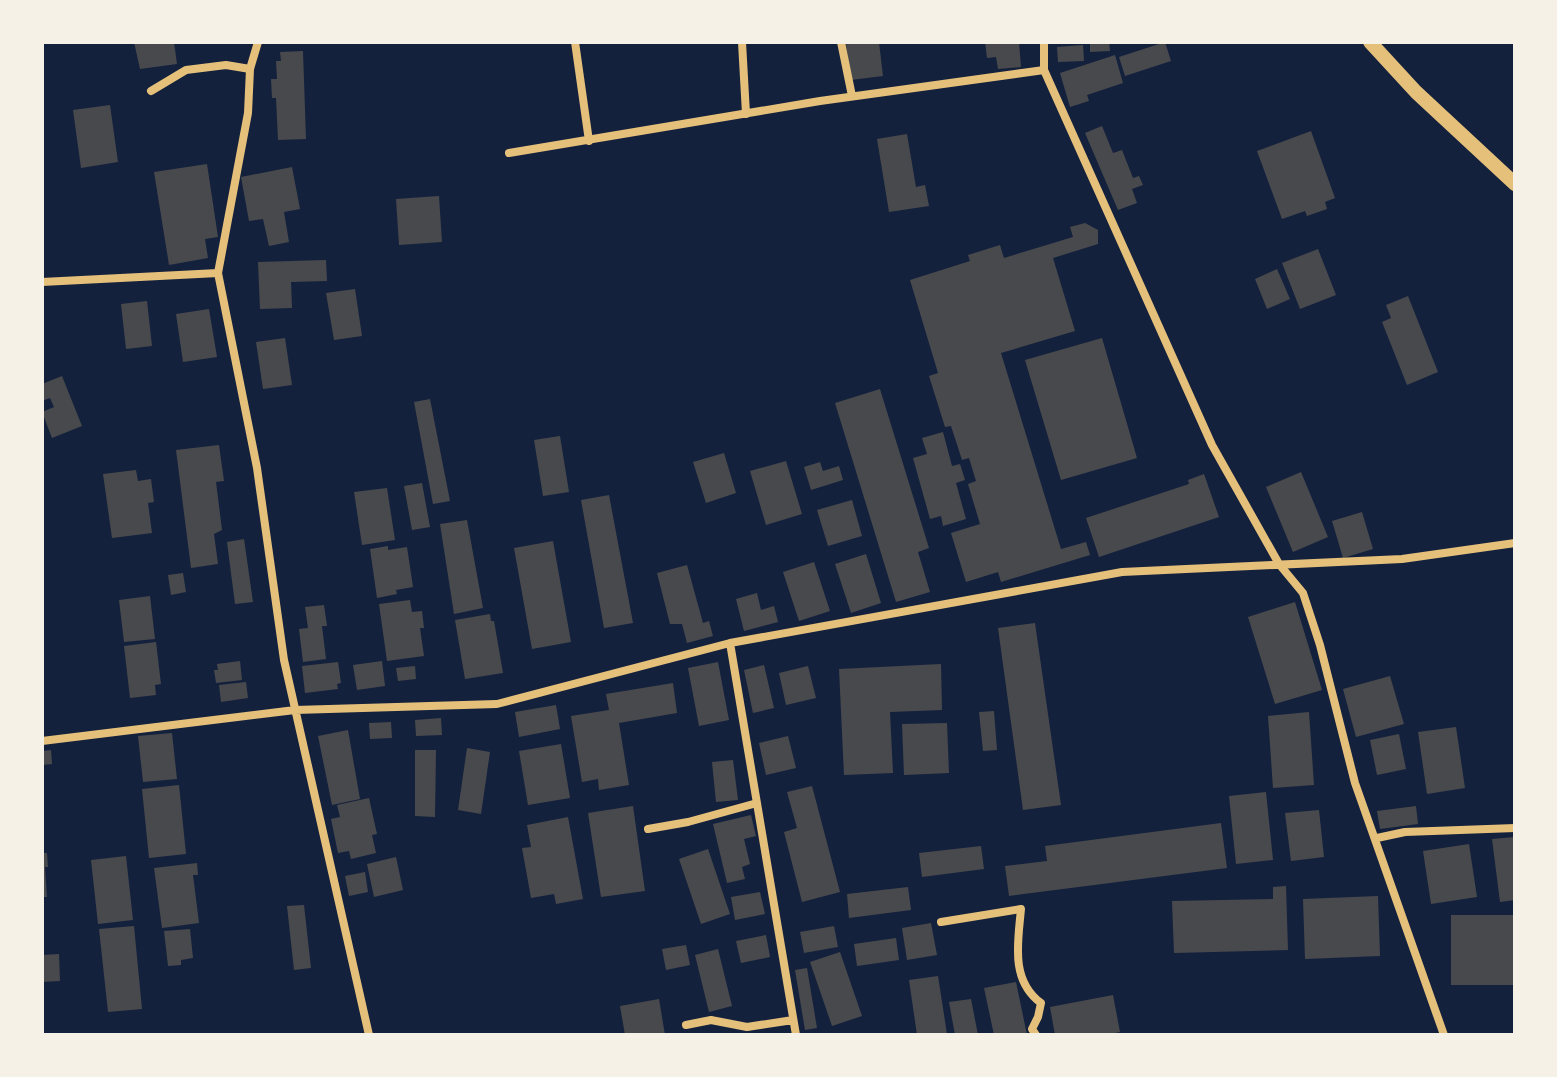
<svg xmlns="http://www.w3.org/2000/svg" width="1557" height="1077" viewBox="0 0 1557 1077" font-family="Inter,sans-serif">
<rect width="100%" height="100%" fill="#14213d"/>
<path fill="#48494c" d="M134,42H174L177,64L140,69Z
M864,42H879L883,76L851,80L846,44Z
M985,42H1019L1021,67L998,69L996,57L987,58Z
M1090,42H1109L1110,51L1090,52Z
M1165,42L1171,61L1125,76L1119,57Z
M1083,45L1084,61L1058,62L1057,47Z
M303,51L306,139L278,140L276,98H272L271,79H277L276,61H281L280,52Z
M1115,55L1123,83L1087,95L1089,101L1070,107L1060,73Z
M110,105L118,162L81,168L73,110Z
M1102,126L1113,153L1122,150L1133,178L1139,176L1143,185L1132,189L1137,203L1118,210L1085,133Z
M1311,131L1335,198L1325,202L1327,209L1307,216L1305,211L1282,219L1257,151Z
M907,134L916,187L925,185L929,206L889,212L877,139Z
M207,164L218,237L205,239L208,258L169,265L154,172Z
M292,167L300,209L284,212L289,242L269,246L263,219L249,221L241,177Z
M439,196L442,242L399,245L396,199Z
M1085,223L1098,230V244L1053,258L1075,331L1001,353L1061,549L1086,542L1090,555L1001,582L998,572L966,582L951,533L980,524L968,484L976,481L969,458L962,460L951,426L945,427L929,376L938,373L910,280L970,261L968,255L1000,245L1004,258L1073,237L1070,227Z
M1318,249L1336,295L1300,309L1282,263Z
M326,260L327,281L291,282L292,308L260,309L258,262Z
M1277,269L1290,299L1267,309L1255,279Z
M355,289L362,336L334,340L326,293Z
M1408,296L1438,372L1407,385L1382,322L1391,318L1386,305Z
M147,301L152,346L126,349L121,304Z
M209,309L217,357L183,362L176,314Z
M285,338L292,385L263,389L256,342Z
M1102,338L1137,458L1061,480L1025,360Z
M62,376L82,426L52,438L42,412L54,407L50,398L42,401V384Z
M880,389L929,548L918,552L930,592L896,602L835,403Z
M430,399L450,501L433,504L414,402Z
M943,432L952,466L960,464L965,480L956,483L966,519L943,526L941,516L930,519L913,458L927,454L922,438Z
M560,436L569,492L543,496L534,440Z
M219,445L224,481L216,482L222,530L214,534L218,564L191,568L176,450Z
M724,453L736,493L706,503L693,462Z
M786,461L802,514L766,525L750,471Z
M820,462L823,471L839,466L843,480L811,490L804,467Z
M136,470L138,481L151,479L154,502L148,503L152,533L112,538L103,474Z
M1301,472L1328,537L1293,552L1266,487Z
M1204,474L1219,517L1099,557L1086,518L1189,484L1188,480Z
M422,483L430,527L412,530L404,486Z
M387,488L395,540L362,545L354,492Z
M609,495L633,623L604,628L581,500Z
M852,500L862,536L828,546L817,510Z
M1362,512L1373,549L1343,558L1332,521Z
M467,520L483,608L454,614L440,524Z
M244,539L253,602L235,604L227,542Z
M553,541L571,642L532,649L514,548Z
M388,546V550L407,547L413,587L396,590L397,594L377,598L370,549Z
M866,554L881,603L851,613L835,564Z
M814,562L830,611L799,621L783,572Z
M687,565L703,623L709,621L713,636L687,643L682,624H670L657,573Z
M183,573L186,592L171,595L168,575Z
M757,593L761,610L774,606L778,622L744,631L736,599Z
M150,596L155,639L124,642L119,600Z
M410,600L412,612L422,611L424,628H420L424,656L387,661L379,604Z
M1295,602L1322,690L1275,704L1248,617Z
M324,605L327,626H322L326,659L303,662L299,629L308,628L305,607Z
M490,614L491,621H494L503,673L465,679L455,620Z
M1035,623L1061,805L1023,810L998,628Z
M156,642L161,684L155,685L156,695L130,698L124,646Z
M240,661L242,680L216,683L214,670H218L217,664Z
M382,661L385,686L357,690L353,665Z
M338,662L341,683L337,684L338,689L305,693L302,666Z
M718,662L729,720L699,726L688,668Z
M941,664L942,710L890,712L893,773L844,775L839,669Z
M764,665L774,708L753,713L744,670Z
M415,666L416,679L398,681L396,668Z
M808,666L816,698L786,705L779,673Z
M1390,676L1404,724L1356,737L1343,689Z
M246,682L248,698L221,702L219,685Z
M673,683L677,713L619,723L629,785L599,790L598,779L582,782L571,716L609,710L606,694Z
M556,705L560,729L519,737L515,712Z
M994,711L997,750L983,751L979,712Z
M1309,712L1314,785L1273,788L1268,716Z
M441,718L442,735L416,736L415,720Z
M391,722L392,738L370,739L369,723Z
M947,723L949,773L904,775L902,724Z
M1456,727L1465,788L1427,794L1418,732Z
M348,730L360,799L332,805L318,736Z
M172,733L177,779L143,782L138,736Z
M1399,734L1406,769L1377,775L1370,740Z
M788,736L796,768L766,775L759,743Z
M561,744L570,798L528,805L519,751Z
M467,748L490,752L481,814L458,810Z
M51,750L52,764L42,765V751Z
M415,750H436L435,817L415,816Z
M733,760L738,800L716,802L712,762Z
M179,785L186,854L149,858L142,789Z
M812,786L840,892L802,902L784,832L797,828L787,792Z
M1266,792L1273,860L1236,864L1229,796Z
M369,798L377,834L372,835L376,853L351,859L349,851L338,853L331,819L340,817L337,805Z
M633,806L645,891L601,897L588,813Z
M1416,806L1418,824L1380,829L1377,811Z
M1319,810L1324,857L1291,861L1285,813Z
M751,815L756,836L744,839L750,864L742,867L745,879L727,883L713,824Z
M568,817L583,899L556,904L554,894L531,898L522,848L531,847L527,825Z
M1221,823L1227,868L1009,896L1005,866L1047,861L1045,846Z
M1515,837V900L1500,902L1492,839Z
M1469,844L1477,897L1431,904L1423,851Z
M981,846L984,869L922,877L919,853Z
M708,849L730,914L701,924L679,859Z
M42,853H47L48,867H45L47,897H42Z
M126,856L133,920L98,924L91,860Z
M396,857L403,890L374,897L367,864Z
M197,863L198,875H193L199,923L162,928L154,868Z
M365,872L368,892L349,896L345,876Z
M1286,886L1288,950L1174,953L1172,901L1273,899V887Z
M908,887L911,910L849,918L847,894Z
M760,892L765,914L735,920L731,897Z
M1378,896L1380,956L1305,959L1303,899Z
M304,905L311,968L294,970L287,906Z
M1451,915H1515V985H1451Z
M931,923L937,955L907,960L902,928Z
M134,926L142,1009L108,1012L99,929Z
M834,926L838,947L804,953L800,932Z
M190,929L193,958L181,960V965L168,966L164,931Z
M766,935L770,957L741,963L736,941Z
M896,938L899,960L857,966L854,944Z
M686,945L690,965L666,970L662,949Z
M718,949L732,1006L709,1012L695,955Z
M840,952L862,1016L832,1026L810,962Z
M59,954L60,981L42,982V955Z
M807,968L817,1028L805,1030L795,970Z
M938,976L947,1034L917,1035L909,980Z
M1016,982L1027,1035H994L984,988Z
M1113,995L1120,1032L1104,1035H1055L1050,1007Z
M659,999L665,1035H625L620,1006Z
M971,999L978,1035H955L949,1002Z"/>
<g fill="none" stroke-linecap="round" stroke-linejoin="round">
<path stroke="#e5c07b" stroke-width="8" d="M258,42L250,69L248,113L218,273L257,468L284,660L369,1035
M575,42L589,141
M742,42L746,114
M841,42L852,96
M1044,42V70L1212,445L1279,564L1303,593L1320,645L1355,783L1444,1035
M151,91L186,70L226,65L250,69
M509,153L820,101L1044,70
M42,282L218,273
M730,643L796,1035
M42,741L295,710L497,704L730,643L1122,572L1402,559L1515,543
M648,829L688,822L757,803
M1377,838L1405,832L1515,828
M941,922L1021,909C1018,942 1010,980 1041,1003L1038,1017L1032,1029L1036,1035
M686,1025L711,1020L747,1027L793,1020"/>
<path stroke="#e5c07b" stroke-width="14" d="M1370,42L1416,92L1515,184"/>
</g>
<rect width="1557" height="1077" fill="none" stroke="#f6f1e7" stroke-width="88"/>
</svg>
